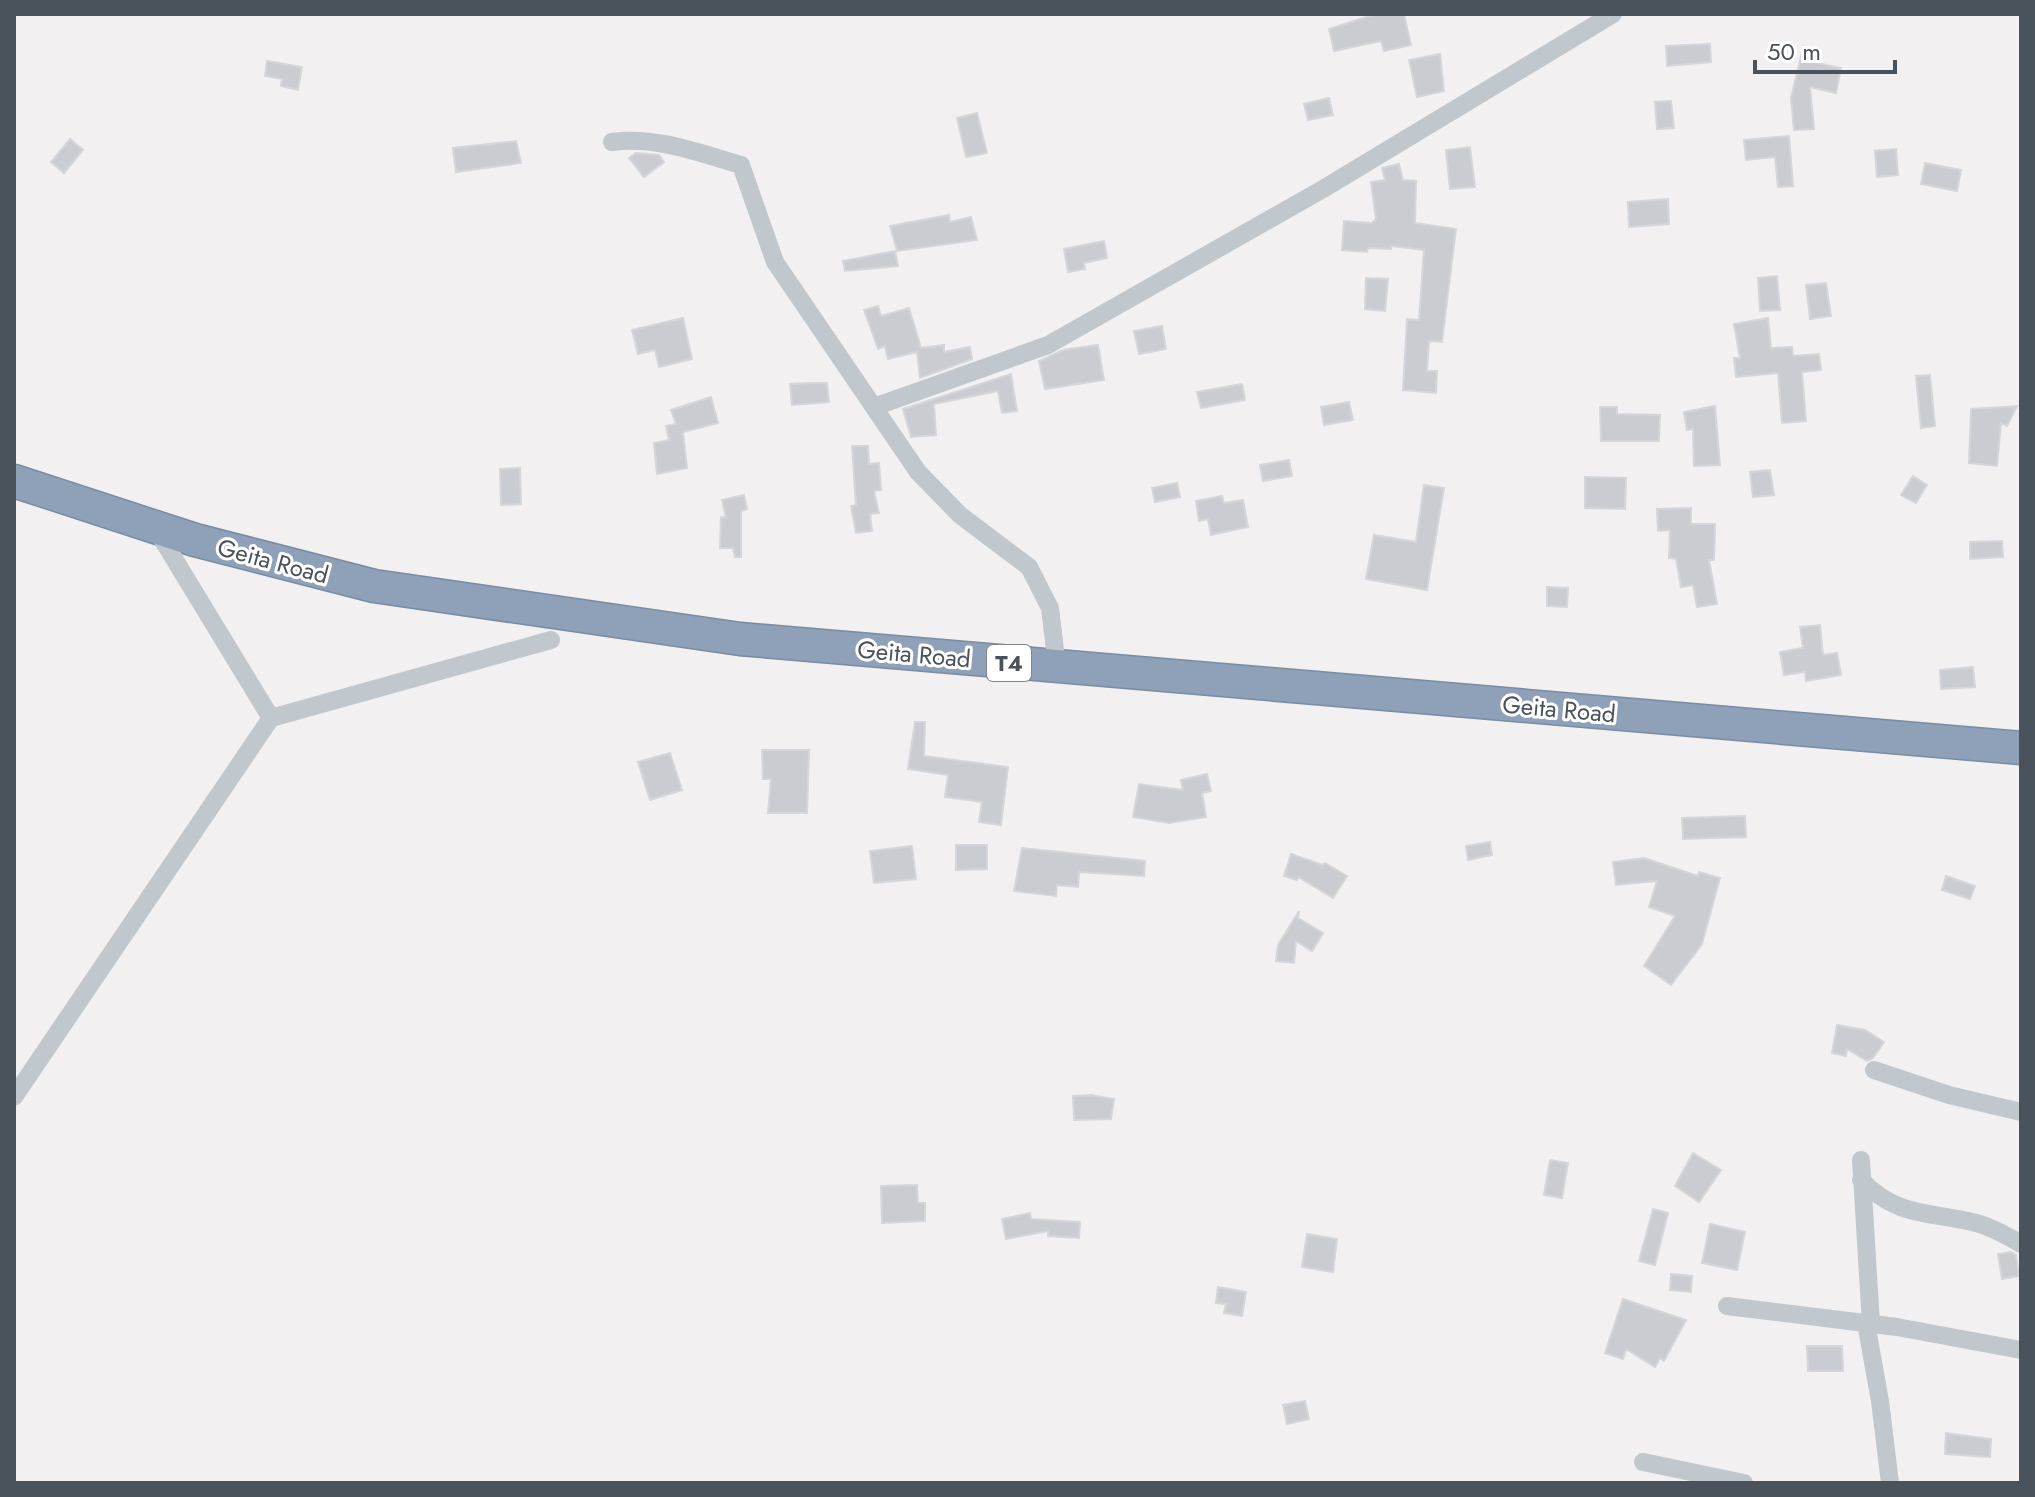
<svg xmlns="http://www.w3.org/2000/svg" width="2035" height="1497" viewBox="0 0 2035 1497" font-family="Jost,sans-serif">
<rect width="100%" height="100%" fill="#f2f0f0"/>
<path fill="#cbccd2" stroke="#d5d6db" stroke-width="2" d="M1376,14H1404L1411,45L1384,51L1381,41L1334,51L1329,29Z
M1710,44L1711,62L1667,66L1666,46Z
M1803,48L1807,61L1841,68L1836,93L1810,87L1814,129L1794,130L1791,98Z
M1440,54L1444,91L1417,97L1409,60Z
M267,61L302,67L298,90L281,86L282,79L265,76Z
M1329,98L1333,115L1308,120L1304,104Z
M1671,101L1674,128L1657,129L1655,102Z
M977,113L987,153L966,157L957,118Z
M1789,136L1793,186L1778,187L1775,157L1746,160L1744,140Z
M70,139L83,150L64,173L51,162Z
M516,141L521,163L456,172L453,148Z
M1470,147L1475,187L1450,189L1446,150Z
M1896,149L1898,175L1877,177L1875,151Z
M636,153L659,155L664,162L644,177L629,158Z
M1925,163L1961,170L1957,191L1921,184Z
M1399,164L1403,180L1416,181L1415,223L1456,229L1442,342L1429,341L1427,371H1437L1436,393L1403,390L1407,319L1419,320L1424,250L1391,246V249L1368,248L1367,252L1342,250L1344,221L1372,223L1376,219L1371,182L1385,180L1382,168Z
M1668,199L1669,224L1629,227L1628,202Z
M949,215L950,222L971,217L977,240L897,251L890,226Z
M1104,241L1107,258L1084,263L1085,269L1068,272L1064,249Z
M895,251L898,266L845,271L843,261Z
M1777,276L1780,310L1760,311L1758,278Z
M1366,278L1388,279L1385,311L1365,309Z
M1826,283L1831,316L1810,319L1806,285Z
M878,306L881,316L909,308L921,348L944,345V352L970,347L972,359L920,378L917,352L888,359L885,346L878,349L864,310Z
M683,318L692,359L659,367L655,350L638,354L632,330Z
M1768,318L1771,348L1792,347L1793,356L1819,354L1821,370L1802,372L1806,421L1782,423L1778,373L1736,377L1734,358H1740L1734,324Z
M1162,326L1166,349L1139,354L1134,331Z
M1098,345L1104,380L1045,389L1039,361L1063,350Z
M1011,374L1017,411L1002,413L998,391L934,404L936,435L911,437L903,409Z
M1930,375L1935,426L1921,428L1916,376Z
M810,383H827L829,402L792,405L790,384Z
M1242,384L1245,400L1201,408L1197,392Z
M711,397L718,423L683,432L687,468L657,474L654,443L669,440L666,426L676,424L671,410Z
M1349,402L1353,420L1324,425L1321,407Z
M1715,406L1720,465L1694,466L1693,429L1687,430L1684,412Z
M2017,406L2007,426L2001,423L1997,466L1969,463L1971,409Z
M1600,407H1617V414L1660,415L1659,441H1601Z
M852,446H868L869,464L879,463L881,490L874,491L879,513L870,514L872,531L856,533L851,506L856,505Z
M1289,460L1292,476L1263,481L1260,465Z
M520,468L521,504L501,505L500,469Z
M1770,470L1774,495L1753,497L1750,472Z
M1913,476L1927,485L1916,503L1901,495Z
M1585,477L1626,478L1625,509L1585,508Z
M1177,483L1180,497L1155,502L1152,488Z
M1424,485L1444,488L1427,590L1366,579L1374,535L1416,542Z
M744,495L747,509L741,511V557H735L733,548H720L721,517L726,518L722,500Z
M1222,496L1224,503L1243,500L1248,527L1211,535L1208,519L1199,521L1196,501Z
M1691,508V524H1715L1714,560H1709L1717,604L1697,607L1693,585L1681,587L1676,559L1669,558L1670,530L1658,531L1657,509Z
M2002,541L2003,557L1970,559V542Z
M1547,587L1568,588L1567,607L1547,606Z
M1820,625L1823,655L1837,653L1841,675L1806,681L1805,672L1784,675L1780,652L1803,648L1800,627Z
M1973,667L1975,687L1941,689L1940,670Z
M915,722H925L924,756L1008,767L1001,825L979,822L982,802L945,797L948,775L908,769Z
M762,750H809L807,813H768L771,779H763Z
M670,753L682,790L650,800L638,762Z
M1207,774L1211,791L1202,793L1206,817L1169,823L1133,817L1139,784L1183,790L1181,780Z
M1745,816L1746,837L1683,839L1682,818Z
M1490,842L1492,855L1468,860L1466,846Z
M956,845H987V869L956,870Z
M912,846L916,879L874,883L870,851Z
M1022,848L1145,861L1144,876L1079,872L1078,887L1057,885L1056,896L1014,891Z
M1291,854L1323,865L1325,863L1347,876L1333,898L1298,877L1297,880L1284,876Z
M1644,858L1698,876L1699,872L1720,878L1702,944L1671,985L1644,966L1675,916L1649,907L1657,881L1616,885L1613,862Z
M1946,876L1975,886L1970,899L1942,890Z
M1299,911L1298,918L1323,933L1312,951L1296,941L1294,963L1276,961L1278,945Z
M1837,1025L1865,1030L1884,1042L1873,1058L1867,1061L1847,1049L1846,1056L1832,1053Z
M1091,1095L1114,1099L1111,1119L1074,1120L1073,1096Z
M1693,1153L1721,1170L1699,1202L1675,1186Z
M1550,1160L1568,1163L1562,1198L1544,1195Z
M917,1185L918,1203H925V1221L882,1223L881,1186Z
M1653,1209L1668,1213L1655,1265L1639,1261Z
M1030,1213L1031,1219L1080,1222L1079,1238L1048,1236V1231L1006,1239L1002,1219Z
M1710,1224L1745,1232L1737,1270L1702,1263Z
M1307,1234L1337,1239L1333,1272L1302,1267Z
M2011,1252L2016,1255L2019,1276L2002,1279L1998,1254Z
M1671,1274L1692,1276L1691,1292L1670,1290Z
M1218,1287L1246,1292L1242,1316L1224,1313L1226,1304L1216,1303Z
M1623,1299L1686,1320L1664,1361L1660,1358L1655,1367L1626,1349L1623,1359L1605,1353Z
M1807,1346H1842L1843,1371H1808Z
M1305,1401L1309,1419L1287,1424L1283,1405Z
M1946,1433L1991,1439L1990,1457L1945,1454Z"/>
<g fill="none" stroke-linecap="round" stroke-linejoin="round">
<g stroke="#798ca4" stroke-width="35">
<path id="highway" d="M14,481L195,540L374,586L740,639L2021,748"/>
</g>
<path stroke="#c0c7cd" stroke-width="18" d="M612,142C656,136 699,153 741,165L775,262L918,472L960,515L1029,567L1050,608L1057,667
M874,407L1048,345L1323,189L1613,14
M156,529L271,718
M1874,1070L1949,1095L2021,1112
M14,1097L271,718L551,640
M1861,1160L1871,1324
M1861,1180C1898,1218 1928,1211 1976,1223C1992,1227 2006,1235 2021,1244
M1727,1306L1897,1327L2021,1350
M1866,1323L1880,1401L1890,1483
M1643,1462L1744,1483"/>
<use href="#highway" stroke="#8ea1b8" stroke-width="32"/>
</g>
<g text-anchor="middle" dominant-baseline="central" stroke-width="6" stroke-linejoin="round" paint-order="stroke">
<rect fill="#fff" stroke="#80868c" stroke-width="2" x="987" y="645" width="44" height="36" rx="6"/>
<g font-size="22" font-weight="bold" fill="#4a525b">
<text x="1009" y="663">T4</text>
</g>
<g font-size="24" fill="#4a525b" stroke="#fff">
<text transform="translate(273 561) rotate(15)">Geita Road</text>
<text transform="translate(914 654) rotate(5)">Geita Road</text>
<text transform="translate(1559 709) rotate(5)">Geita Road</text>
</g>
</g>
<rect width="2035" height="1497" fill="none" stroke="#4a525b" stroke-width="32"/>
<path d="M1755 60v12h140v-12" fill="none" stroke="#4a525b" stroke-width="4"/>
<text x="1767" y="60" font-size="24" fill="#4a525b" stroke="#ffffff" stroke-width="6" paint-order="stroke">50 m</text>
</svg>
